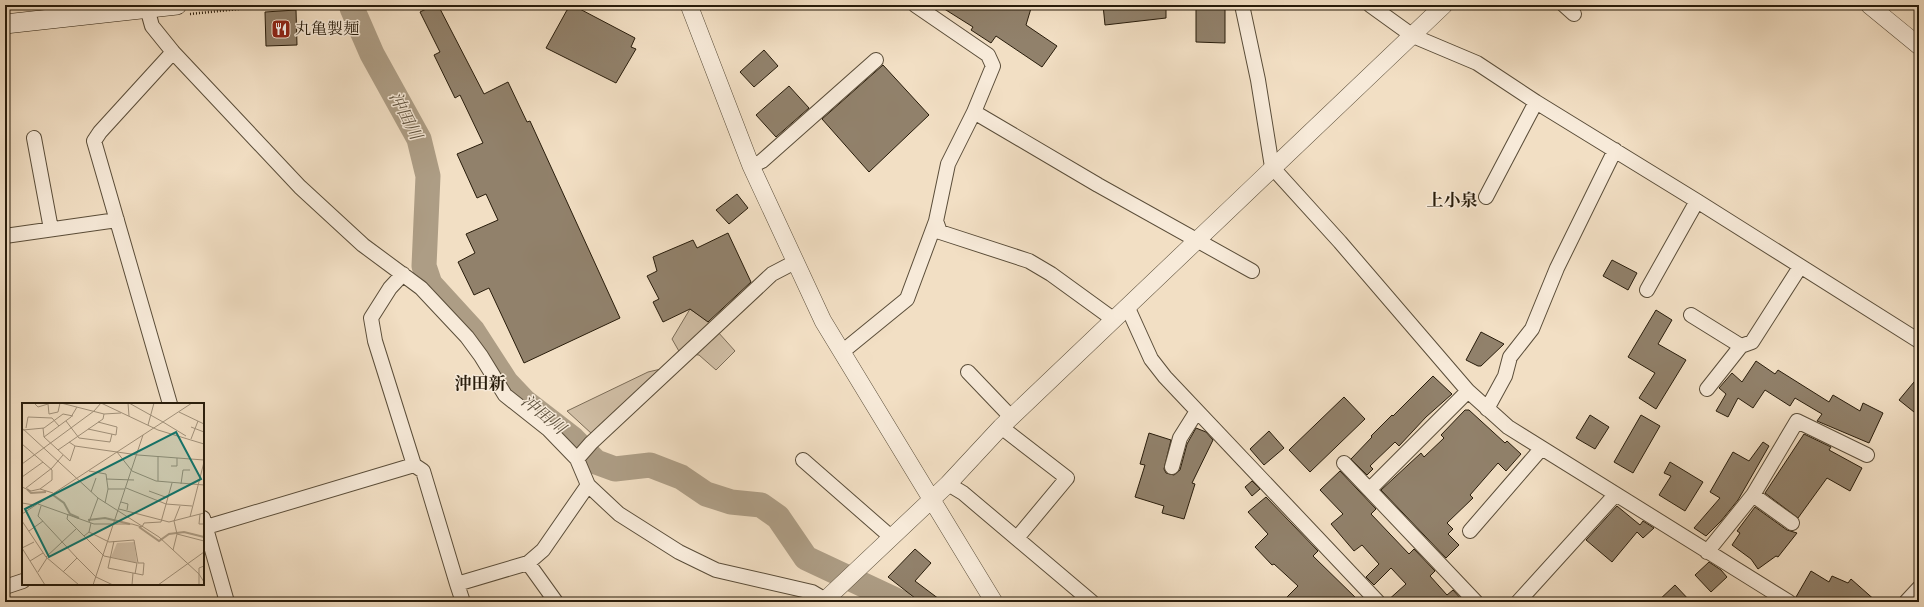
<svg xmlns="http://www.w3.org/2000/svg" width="1924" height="607" viewBox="0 0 1924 607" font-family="'Libre Bodoni','Noto Serif JP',serif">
<rect width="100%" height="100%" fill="#f2dfc4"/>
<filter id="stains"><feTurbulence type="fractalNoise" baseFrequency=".005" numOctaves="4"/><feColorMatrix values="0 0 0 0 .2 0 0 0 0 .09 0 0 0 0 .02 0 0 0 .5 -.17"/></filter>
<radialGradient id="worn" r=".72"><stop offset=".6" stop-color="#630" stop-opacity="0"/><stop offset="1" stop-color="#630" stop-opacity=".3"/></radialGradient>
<path fill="#d0bea5" stroke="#7c6d58" d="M690,309L709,322L735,351L716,370L699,355L680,353L672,339Z
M661,369L592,434L567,411L648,372Z"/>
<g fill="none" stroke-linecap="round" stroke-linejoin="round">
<path stroke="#ad9d85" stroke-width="25" d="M352,8L372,54L419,139L428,176L424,266L430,284L473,331L506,382L525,402L573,439L596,462L615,469L650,465L681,477L706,494L731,502L761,505L778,517L806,558L900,602"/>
</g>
<path fill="#91816b" stroke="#281c0b" d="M434,5H438L484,94L508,82L527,122L530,121L620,318L524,363L489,288L474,295L458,262L475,253L466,234L498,220L486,194L477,198L457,154L483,143L460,95L455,98L434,55L440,52L420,12Z
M938,5H1032L1026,25L1057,46L1042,67L996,36L991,43L971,30L973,27Z
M1103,5H1166V18L1105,25Z
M1196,5H1225V43L1196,42Z
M576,7L635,38L631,47L636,49L616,83L546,48L567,10Z
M296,10L297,45L266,46L265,12Z
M764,50L778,66L754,87L740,72Z
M883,65L929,115L869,172L822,119Z
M789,86L809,108L776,137L756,115Z
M737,194L748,208L729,224L716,210Z
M728,233L751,282L708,322L690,309L663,322L653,302L659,299L647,276L657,271L653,257L693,240L697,248Z
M1612,260L1637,273L1628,290L1603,276Z
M1656,310L1672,320L1658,344L1686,360L1656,409L1639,398L1655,373L1628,357Z
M1481,332L1504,344L1481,366H1478L1466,360Z
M1756,361L1775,374L1778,370L1829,402L1833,395L1860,411L1863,403L1883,413L1869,443L1817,421L1822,414L1795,398L1790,406L1765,390L1753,408L1738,398L1728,417L1716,411L1726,394L1719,388L1732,373L1742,382Z
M1433,376L1452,394L1426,417L1399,446L1395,442L1370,466L1373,469L1367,475L1351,459L1372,437L1371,436L1392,415L1393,416Z
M1919,376V416L1899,400Z
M1344,397L1365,419L1310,472L1289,450Z
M1465,410H1469L1505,443L1507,441L1521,454L1506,471L1498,463L1470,495L1473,498L1447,523L1453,529L1448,534L1459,545L1446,558L1381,490L1421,453L1424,457L1444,438L1441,435Z
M1590,415L1609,427L1595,449L1576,438Z
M1641,415L1660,426L1633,473L1614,462Z
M1196,428L1206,432L1213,440L1192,483L1195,484L1184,519L1162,513L1164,506L1135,497L1145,465L1140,464L1149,433L1171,440L1164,469L1166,473L1174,475L1180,470L1187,444Z
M1269,431L1284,448L1264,465L1250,449Z
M1804,434L1831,447L1829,450L1862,468L1850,491L1827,478L1798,518L1765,493Z
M1763,442L1769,446L1738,500L1721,521L1706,536L1694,528L1720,498L1710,492L1733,452L1749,461Z
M1670,462L1703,482L1685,511L1659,495L1671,476L1664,473Z
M1340,471L1376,509L1371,514L1409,554L1414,549L1435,571L1430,576L1447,595L1453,590L1464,602H1386L1406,584L1391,568L1374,585L1366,577L1379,564L1362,545L1354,551L1331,524L1343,514L1320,490Z
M1252,481L1260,489L1252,496L1245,487Z
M1266,497L1318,551L1313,556L1360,602H1282L1298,586L1274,564L1272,565L1255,547L1268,534L1248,512Z
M1617,506L1640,525L1643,521L1654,528L1643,538L1637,532L1612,562L1586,540Z
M1755,507L1787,530L1797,533L1778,557L1776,556L1758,569L1751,559L1732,545L1740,533L1737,531Z
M915,549L931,563L915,581L943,602H920L888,577Z
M1709,562L1721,570L1727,577L1711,592L1695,575Z
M1811,571L1829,582L1832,576L1848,583L1851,579L1877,602H1797L1796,597Z
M1675,585L1691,602H1657Z"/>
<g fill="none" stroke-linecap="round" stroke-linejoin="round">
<g stroke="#5a4d39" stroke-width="16">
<path id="minor" d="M915,5L988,55L993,66L974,112L948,164L936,221L940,232L1029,261L1051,274L1113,319
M1242,5L1258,80L1272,167L1340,242L1468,391L1508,427L1789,602
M1370,5L1413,36L1477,63L1536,102L1697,201L1919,341
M1564,5L1574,14
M147,8L152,26L173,52L300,187L363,245L421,288L467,337L481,356L505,395L548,429L577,459L588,485L619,514L679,552L716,570L812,592L829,602
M974,112L1098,185L1252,271
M34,138L51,229
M751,166L762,161L876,60
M1486,197L1536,102
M5,236L117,220
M403,274L390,288L371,318L375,341L414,465L423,471L457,584L528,563L543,550L588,485
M1647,290L1697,201
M1127,306L1151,359L1165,377L1378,602
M1691,315L1741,346L1752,342L1800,267
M842,352L907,299L936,221
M968,372L1011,417
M1707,389L1741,346
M170,404L94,141L100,132L173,52
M1487,409L1505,376L1510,357L1532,329L1557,268L1615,150
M1001,427L1067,478L1017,538
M577,459L591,443L772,274L795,262
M803,460L891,537
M1344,463L1476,602
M1172,467L1180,438L1197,411
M948,484L963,493L1092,602
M1370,489L1468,391
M1753,495L1792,523
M203,518L227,602
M203,528L414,465
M1470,531L1541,449
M1707,552L1753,495L1797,421L1867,455
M528,563L556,602
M457,584L463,602
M5,587L23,581
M1518,602L1615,495
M1906,602L1919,588"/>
</g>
<g stroke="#5a4d39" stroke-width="18">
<path id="tertiary" d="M689,5L751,166L823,321L994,602
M1869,5L1919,46
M823,602L948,484L1001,427L1444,5"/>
</g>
<g stroke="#281c0b" stroke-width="20">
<path id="secondary" d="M5,24L177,5"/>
</g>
<path stroke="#281c0b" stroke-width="2.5" stroke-dasharray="1 2" stroke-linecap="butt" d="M190,14L279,5"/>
<use href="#minor" stroke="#f7ead9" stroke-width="14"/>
<use href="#tertiary" stroke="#f7ead9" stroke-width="17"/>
<use href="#secondary" stroke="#f7ead9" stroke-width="19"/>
</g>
<defs>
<g id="restaurant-square" transform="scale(1)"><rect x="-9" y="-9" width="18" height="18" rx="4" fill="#8f2418" stroke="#f7ead9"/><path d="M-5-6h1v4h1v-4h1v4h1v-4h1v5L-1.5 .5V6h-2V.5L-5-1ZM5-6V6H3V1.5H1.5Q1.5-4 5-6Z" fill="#fff"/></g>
</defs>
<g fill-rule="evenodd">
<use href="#restaurant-square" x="281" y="29"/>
</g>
<g text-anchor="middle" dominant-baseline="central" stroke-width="3" stroke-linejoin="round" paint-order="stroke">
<g font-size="16" fill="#281c0b" stroke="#f7ead9" text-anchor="start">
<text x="295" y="29">丸亀製麺</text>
</g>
<g font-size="17" font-style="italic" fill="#5d503c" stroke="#f7ead9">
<text transform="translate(405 116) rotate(63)">沖田川</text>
<text transform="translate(543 415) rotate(39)">沖田川</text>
</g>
<g font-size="17" font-weight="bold" fill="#281c0b" stroke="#f7ead9">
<text x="1452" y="201">上小泉</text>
<text x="480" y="384">沖田新</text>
</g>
</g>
<g transform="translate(22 403)">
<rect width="182" height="182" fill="#f2dfc4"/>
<path d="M112,139L115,160L89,154L95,140Z" fill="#d0bea5"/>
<path fill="none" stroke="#ad9d85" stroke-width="2" d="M5,86L9,90L24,89M31,92L42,100L48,111L57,115M66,117L83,115L108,121M117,124L137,138L147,131L162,129L182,134"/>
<path fill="none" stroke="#a1917a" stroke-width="1" d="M12,0L16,4L26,1L27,11L36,9L38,0M39,0L82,11L99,10M79,0L136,27L182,41M106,0L107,13M107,0L141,19M157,9L182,21M44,18L57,35L88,39L90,31M141,19L164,33M126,22L132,0M169,24L182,29M0,25L76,95L137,134L177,171L182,179M4,25L6,14L30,15L37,23M21,25L22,34L48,58L53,43M66,26L94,32L95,24L76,19M1,27L22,25L41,11L51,13M22,34L49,14L55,4M169,36L176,18M47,39L53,43L116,52L182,57M0,41L30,67V77L18,86M36,47L81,16L82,11M95,49L110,68L134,78L182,82M136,53V78M0,61L72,8L79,0M149,63H155V55M67,68L84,71L86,86H103M0,74L21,59M84,76L112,77M159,81L161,67H168M0,84L9,88L18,86L31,90M4,85L30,65L41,52M104,85L144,101L170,103M127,88L146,95M69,89L74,75M99,99L106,101L105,107M0,100L12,102M83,100L86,86M16,101L72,121H110L120,124L122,120L139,119L150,80M19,103L16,113L55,155L41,169M97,106L147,119L182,110M0,111L170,0M46,111L45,116L62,133L67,129L69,120M178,111L177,121H182M168,114L182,59M0,118L24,154L57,182M152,118L158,103M67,119L76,95M7,128L21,118M67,129L87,139L112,137L116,160H122L121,172L86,165L92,138M155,131L182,138M62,133L82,153L115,160L113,171M12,139L0,145L23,182M151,147L155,131L152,118M24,154L54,126M55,155L74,174L91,182M8,158L21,150M16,169L25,155M71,182L121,32M110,182L111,170M136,182L182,149M177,182V165L182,163"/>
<path fill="#0f766e" fill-opacity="0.15" stroke="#0f766e" stroke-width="2" d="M154,29L179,76L27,154L3,106Z"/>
<rect width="182" height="182" fill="none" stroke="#281c0b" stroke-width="2"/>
</g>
<rect width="1924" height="607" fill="none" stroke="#f2dfc4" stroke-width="20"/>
<rect x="6" y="6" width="1912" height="595" fill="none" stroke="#281c0b" stroke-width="2"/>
<rect x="10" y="10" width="1904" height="587" fill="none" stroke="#281c0b"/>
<rect width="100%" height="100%" filter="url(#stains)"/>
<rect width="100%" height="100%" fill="url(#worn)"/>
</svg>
